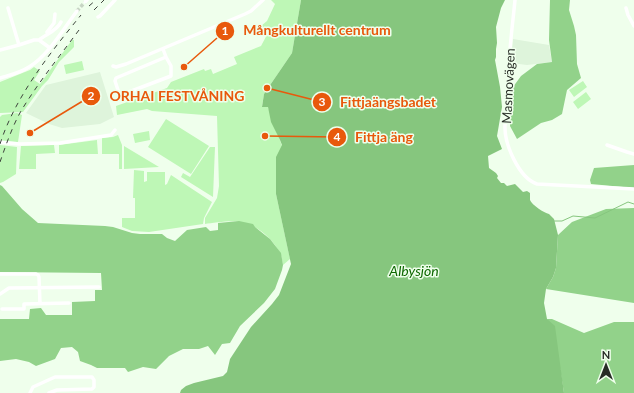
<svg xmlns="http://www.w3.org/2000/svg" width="634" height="393" viewBox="0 0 634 393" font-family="Lato,sans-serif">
<rect width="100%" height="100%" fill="#efffec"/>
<path fill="#def4db" d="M513,39L549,45L552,62L527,65L511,63Z
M100,72L114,117L100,124L62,128L49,124L26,113L46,85Z"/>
<path fill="#bef7b6" d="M271,0H301L292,53L264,94L262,106L268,107L282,146L276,194L290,259L283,265C282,261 282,256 280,253C272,238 256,224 239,222C232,220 213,223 205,224V218L217,198L219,186L217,116L152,111L147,109L117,115L116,106L167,88L171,82L204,69L205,71L211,69L213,74L237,64L234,57L261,46L269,31L261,26L267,21L275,4Z
M72,40H74V47L59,62L48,80L42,86L23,112L0,113V82L30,70L34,67L40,71L34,80L40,84Z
M82,61L84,70L66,74L64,65Z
M583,81L587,87L574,97L569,90Z
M586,92L591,99L578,109L573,102Z
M17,113L22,115L18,142L0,141V117L2,115Z
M166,119L209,146L191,174L148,147Z
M149,131L150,140L135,143L133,134Z
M118,135L122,145V169H119V154H102V138L113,137Z
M97,140V141L98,154H59V145Z
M0,145L17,147L16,174L3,182L0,183Z
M54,145L55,153L36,154V169H19L21,146Z
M124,146L159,167L124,169Z
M210,147H215L213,197L181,177L183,173L190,177Z
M134,170L144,171V182L147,181V172H165V185L167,184L171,175L212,202L204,218L203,224L149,232L132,231L122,227V218H135V198H133Z"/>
<path fill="#92d28a" d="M550,0H570L569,10L574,26L576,35L577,64L581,78L567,90L562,114L552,120L541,123L517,139L510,126L511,110L513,87L521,76L537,64L552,62L549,40Z
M634,165V188L591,184L590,180L594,168Z
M0,185L2,186L22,209L38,223L105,226L113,227L132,233L140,234H162L167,238L175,241L187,230L206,227L210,231L218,230V223L239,221L253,224L255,227L270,239L281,253L283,265L282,270L275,289L264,303L240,326L230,343L222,344L215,355L208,346L199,349H183L169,356L156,369L143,367L128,372L125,368H97L91,365L80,361L78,352L72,347L61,348L55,359L36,366L29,362L16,359L0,361V319H29L30,309L41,308L46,315H72V302L95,301V290H102L101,273L0,272Z
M634,208V303L546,289L553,277L556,268L558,235L572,222L606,209Z
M547,319H552L584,333L614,322H634V393H564L559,362Z"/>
<path fill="#86c67e" d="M301,0H505L501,8L496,27L497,43L496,49V57L495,60L500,87L502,107L497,136L502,149L488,156L489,168L496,173L498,176L497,178L501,183H504L507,186L515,184L523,192L527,191L530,193C530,194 530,199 530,200C532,205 544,213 549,214L554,219L558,235L556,268L553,277L546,289L544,303L547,319L555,326L564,393H180L181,390L186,386L194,383L223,376L227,372L230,359L251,327L272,304L279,295L291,264L276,194V157L282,145L280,140L271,122L268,107H262L264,94L292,53Z"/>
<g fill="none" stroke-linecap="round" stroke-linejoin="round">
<path stroke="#86c67e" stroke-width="1" d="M554,221H562L573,216L595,218L628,202L634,204"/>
<path stroke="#c7d5c4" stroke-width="3.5" stroke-dasharray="3.5 2" stroke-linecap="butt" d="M77,11L85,2"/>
<path stroke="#fff" stroke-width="3.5" d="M515,0C513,21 510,43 509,64C509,73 511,83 511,92C510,103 506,114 505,125C504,144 519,178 537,184L634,189
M85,2L87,0
M8,8L19,45L34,40H39
M626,8L628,15L634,26
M98,17L100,16L115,0
M47,32L54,23L55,14
M50,48L39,40C46,34 57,31 61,22
M163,49L166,57L116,78L115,81L119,93L121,95L171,76V66L166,57
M0,50L19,45
M113,66L116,67L126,64L245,14L251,11L263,0
M0,78C10,75 20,73 29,67C48,56 64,28 77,11
M0,142L19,144L60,143L111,135L115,130
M607,145L627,152L634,154
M0,274H36L38,275L39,277L40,304
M0,294L9,288L99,287
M2,309H24V304L69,303
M30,393L33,387L55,377H92L94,380V387L92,389L57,390L49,393"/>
<path stroke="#3d443c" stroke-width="1" stroke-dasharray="5 5" stroke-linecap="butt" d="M89,6L96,0
M94,10L104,0
M0,144C15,97 50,53 81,15
M0,162C6,145 12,127 21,111C38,83 59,57 79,30"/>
</g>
<g text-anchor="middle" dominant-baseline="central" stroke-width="3" stroke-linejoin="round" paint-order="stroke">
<g font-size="13" fill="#272d26" stroke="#efffec">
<text transform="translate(508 86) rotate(-87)">Masmovägen</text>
</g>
<g font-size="14" font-style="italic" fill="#0d6800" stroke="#efffec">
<text x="414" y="270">Albysjön</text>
</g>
</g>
<path fill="none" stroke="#e8590c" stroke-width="1.5" d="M184 67L225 31M30 133L91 96M267 88L322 102M265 136L337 137"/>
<g fill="#e8590c" stroke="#efffec" stroke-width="1.5">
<circle cx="184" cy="67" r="4"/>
<circle cx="30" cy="133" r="4"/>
<circle cx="267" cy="88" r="4"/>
<circle cx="265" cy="136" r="4"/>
<circle cx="225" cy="31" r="10"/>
<circle cx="91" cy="96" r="10"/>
<circle cx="322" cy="102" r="10"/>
<circle cx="337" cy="137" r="10"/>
</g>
<g font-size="12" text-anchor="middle" font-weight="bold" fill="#fff">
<text x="225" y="35">1</text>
<text x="91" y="100">2</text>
<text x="322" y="106">3</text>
<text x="337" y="141">4</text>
</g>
<g font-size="14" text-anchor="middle" font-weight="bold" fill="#e8590c" stroke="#efffec" stroke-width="3" stroke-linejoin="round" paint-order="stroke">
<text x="317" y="35">Mångkulturellt centrum</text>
<text x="177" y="101">ORHAI FESTVÅNING</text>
<text x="388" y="107">Fittjaängsbadet</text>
<text x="384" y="142">Fittja äng</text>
</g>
<g transform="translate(606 365)" stroke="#efffec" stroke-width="3" paint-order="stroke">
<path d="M0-3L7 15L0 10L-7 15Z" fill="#272d26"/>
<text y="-6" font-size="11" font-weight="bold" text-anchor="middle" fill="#272d26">N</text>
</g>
</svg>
